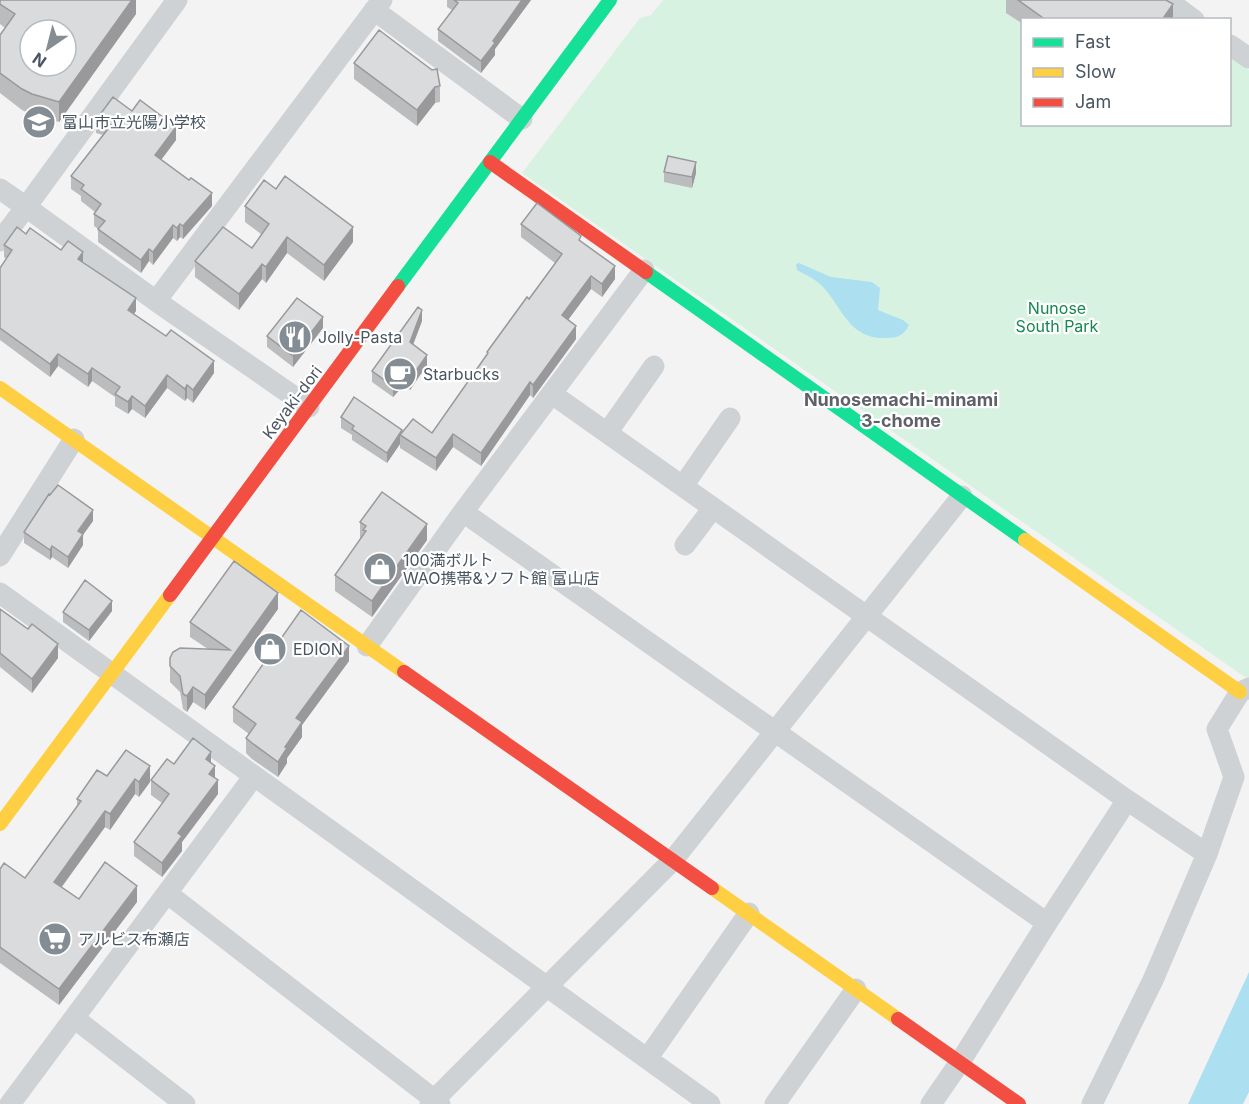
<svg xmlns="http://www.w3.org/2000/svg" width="1249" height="1104" viewBox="0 0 1249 1104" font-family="Inter,'Noto Sans JP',sans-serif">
<rect width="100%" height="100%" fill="#f3f3f3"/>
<path fill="#d8f2e2" d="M663,0H1150L1177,19L1022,20V124H1230V57L1249,70V680L522,173L640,18L651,15Z"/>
<path fill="#ace0f1" d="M799,263L831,277L872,282L880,288L878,310L903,320L909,325C904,335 898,338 887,338C848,340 843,307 821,285C814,278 805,275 797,270L796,264Z
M1249,972V1092L1243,1104H1188Z"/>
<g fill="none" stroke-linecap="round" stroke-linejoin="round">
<path stroke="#cfd2d4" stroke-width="21" d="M177,0L26,207L156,301L382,0
M1167,0L1194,20
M374,10L522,119
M1230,45L1249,58
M0,189L26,207L0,241
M156,301L309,407
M552,394L1127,800
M607,433L654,366
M683,486L730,418
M463,512L1047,923
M685,545L713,508
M0,556L74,439
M0,593L710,1104
M367,646L463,512L644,270
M168,894L440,1104
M74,1018L185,1104
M647,1059L749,913
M10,1104L254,776
M430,1104L673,860L962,496
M775,1104L856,989
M931,1104L960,1062L1047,923L1127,800L1207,854
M1092,1104L1153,980L1207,854L1234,777L1217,729L1240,692L1249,688"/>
<path stroke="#16e098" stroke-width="14" d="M646,272L1025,540
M398,286L610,0"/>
<path stroke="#ffcf43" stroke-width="14" d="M0,388L404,672
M1025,540L1240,692
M0,824L170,595
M712,888L898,1019"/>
<path stroke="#f24e42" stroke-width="14" d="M490,162L646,272
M170,595L398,286
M404,672L712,888
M898,1019L1019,1104"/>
</g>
<path fill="#bbbcbe" d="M0,0H136V14L59,122L32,115L22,110L0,93V35L5,28L0,24Z
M447,0H531L495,49V55L481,73L438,41V29L452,10L447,7Z
M1006,0H1166L1173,20H1023V24L1006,13Z
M354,63L440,86V102L435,103L417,126L354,79Z
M132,111L176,140L161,160L212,206L183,239L180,237L177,241L173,238L153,265L149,261L141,273L98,242V229L94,226V214L95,212L81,201V196L71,189V176L103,135L96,133V120Z
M664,172L696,173L692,188L664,182Z
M245,206L353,242L324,281L287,253L266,283L262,279L239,310L195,277V261L252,248L261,234L245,222Z
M521,224L581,242L615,279L602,297L591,289L568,320L576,339L533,398L530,395L481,466L453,447L436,471L400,448V444L387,463L352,440V435L341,428V417L402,433H432L487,355V352L529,299L555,263L521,237Z
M26,234L61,250L83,263L136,311L133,314L214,373L193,403L187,398L185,401L167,388L145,418L132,409L128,414L115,406V397L92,381L88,387L58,366L50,377L0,340V268L7,259L4,257V245Z
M422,321L413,344L427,365L410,390L403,386L393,397L372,382V371Z
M323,328L293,367L267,347V336Z
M93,521L83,534V545L68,568L52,557L50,560L24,543V532Z
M360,522L427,540L372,617L335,591V575L361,539L360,538Z
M0,609L58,658L32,693L0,667Z
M278,609L205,710L193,702L187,712L183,709L180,692L170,682V658L208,649L190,637V622Z
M112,611L89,641L63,622V612Z
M349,661L302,725V737L287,758V763L278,777L252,759L246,753V738L249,734L233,722V707Z
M126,750L150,782L139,797L135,794L110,830L105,827L62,887L79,899L137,902L59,1005L0,963V869L25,878L77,807V799L107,776Z
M211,763L218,794L182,842V851L162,877L134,856V842L162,803L151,795V780L174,764Z"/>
<path fill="#99999b" d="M132,0H136V14L59,122V102Z
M522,0H531L495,49V55L481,73V61L493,41Z
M1173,4V20H1162Z
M435,87V103L417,126V110Z
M176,127V140L155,168V155Z
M696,162V173L692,188V177Z
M212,193V206L183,239V226Z
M180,224V237L177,241V228Z
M173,225V238L153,265V252Z
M353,227V242L324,281V265Z
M287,237V253L266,283V267Z
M149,249V261L141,273V260Z
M83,252V264L78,259Z
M262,264V279L239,310V294Z
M615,266V279L602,297V284Z
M591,276V289L562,328V315Z
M136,298V311L128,323V310Z
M422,310V321L410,353V342Z
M323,317V328L293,367V356Z
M576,326V339L533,398V385Z
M58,354V366L50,377V364Z
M427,355V365L410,390V379Z
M214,361V373L193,403V390Z
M92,368V381L88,387V374Z
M167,375V388L145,418V406Z
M403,375V386L393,397V386Z
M530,382V395L481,466V453Z
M187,385V398L185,401V389Z
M132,396V409L128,414V402Z
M402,430V437L400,435V444L387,463V453Z
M453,434V447L436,471V458Z
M93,510V521L78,542V531Z
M427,524V540L372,617V601Z
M83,534V545L68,568V557Z
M52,546V557L50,560V550Z
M278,593V609L205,710V695Z
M112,601V611L89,641V630Z
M58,644V658L32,693V679Z
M349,646V661L302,725V737L287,758V763L278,777V762L285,747L296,718Z
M193,687V702L187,712V696Z
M211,752V766L206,759Z
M150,766V782L139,797V782Z
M215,766V781L209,774Z
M135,779V794L110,830V814Z
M218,780V794L182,842V851L162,877V863L178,833Z
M105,811V827L54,897V882Z
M137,886V902L59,1005V989Z"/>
<path fill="#dadbdd" stroke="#99999b" stroke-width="1.5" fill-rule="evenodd" d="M0,0H132L59,102L32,94L22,89L0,73V35L15,14L0,4ZM30,30H66V66H30Z
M454,0H522L493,41L495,43L481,61L438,29L458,3Z
M1018,0H1166L1173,4L1162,20H1046Z
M379,30L432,70L437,69L440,86L435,87L417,110L354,63Z
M113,97L132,111L140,100L176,127L155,155L189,180L191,178L212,193L183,226L180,224L177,228L173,225L153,252L149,249L141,260L98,229L105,221L94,214L101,204L81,189L84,185L71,176L111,125L96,120Z
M668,156L696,162L692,177L664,172Z
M285,176L353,227L324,265L287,237L266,267L262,264L239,294L195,261L223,227L252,248L269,224L245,206L264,180L276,189Z
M537,203L581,236L579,240L615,266L602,284L591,276L562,315L576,326L533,385L530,382L481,453L453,434L436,458L400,435L413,419L432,433L488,353L487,352L527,297L529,299L562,254L521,224Z
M17,227L26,234L30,228L61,250L68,241L83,252L78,259L136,298L128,310L166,336L171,330L214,361L193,390L187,385L185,389L167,375L145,406L132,396L128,402L115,394L120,387L92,368L88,374L58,354L50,364L0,328V268L12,250L4,245Z
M297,298L323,317L293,356L267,336Z
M418,307L422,310L410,342L427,355L410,379L403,375L393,386L372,371Z
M354,397L402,430L387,453L352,429L354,426L341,417Z
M58,485L93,510L78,531L83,534L68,557L52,546L50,550L24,532L49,494L50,495Z
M382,492L427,524L372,601L335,575L366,531L363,530L366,526L360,522Z
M234,561L278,593L205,695L193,687L187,696L183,694L180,676L170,666V658L173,652L180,648L230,650L190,622Z
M85,580L112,601L89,630L63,612Z
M0,609L28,629L32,624L58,644L32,679L0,653Z
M301,610L349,646L296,718L302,722L285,747L287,748L278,762L252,743L246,738L256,724L233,707Z
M193,738L211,752L206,759L215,766L209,774L218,780L178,833L182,836L162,863L134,842L169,794L151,780L167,759L174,764Z
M126,750L150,766L139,782L135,779L110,814L105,811L54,882L79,899L105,862L137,886L59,989L0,947V869L4,863L25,878L81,801L77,799L97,770L107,776Z"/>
<defs>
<g id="school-disc" transform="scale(1.725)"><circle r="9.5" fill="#848c94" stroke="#fff"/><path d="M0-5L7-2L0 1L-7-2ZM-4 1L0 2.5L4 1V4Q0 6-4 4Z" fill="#fff"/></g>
<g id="restaurant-disc" transform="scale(1.725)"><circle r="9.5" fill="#848c94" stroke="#fff"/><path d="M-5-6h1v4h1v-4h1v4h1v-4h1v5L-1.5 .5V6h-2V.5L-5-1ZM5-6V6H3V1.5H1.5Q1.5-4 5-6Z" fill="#fff"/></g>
<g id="cafe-disc" transform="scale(1.725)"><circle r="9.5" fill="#848c94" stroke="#fff"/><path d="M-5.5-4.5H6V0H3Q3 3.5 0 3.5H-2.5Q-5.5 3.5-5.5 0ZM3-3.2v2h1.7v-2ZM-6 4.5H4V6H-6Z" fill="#fff"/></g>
<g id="shop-disc" transform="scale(1.725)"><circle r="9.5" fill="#848c94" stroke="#fff"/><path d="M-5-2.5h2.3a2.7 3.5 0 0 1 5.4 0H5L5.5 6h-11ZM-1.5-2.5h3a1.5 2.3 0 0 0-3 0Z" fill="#fff"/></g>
<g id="supermarket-disc" transform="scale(1.725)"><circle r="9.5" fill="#848c94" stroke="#fff"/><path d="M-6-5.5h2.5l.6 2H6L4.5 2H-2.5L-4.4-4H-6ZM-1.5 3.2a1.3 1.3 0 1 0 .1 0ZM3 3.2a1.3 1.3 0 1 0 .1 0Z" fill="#fff"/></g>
</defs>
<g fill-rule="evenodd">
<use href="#school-disc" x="39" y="122"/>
<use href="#restaurant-disc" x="295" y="337"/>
<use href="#cafe-disc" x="400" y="374"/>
<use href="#shop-disc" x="380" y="569"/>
<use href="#shop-disc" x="270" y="649"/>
<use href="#supermarket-disc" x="55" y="939"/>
</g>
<g text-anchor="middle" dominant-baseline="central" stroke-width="4.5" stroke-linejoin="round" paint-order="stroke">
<g font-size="16" fill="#495561" stroke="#fff" text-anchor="start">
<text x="62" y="122">富山市立光陽小学校</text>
<text x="318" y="337">Jolly-Pasta</text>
<text x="423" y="374">Starbucks</text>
<text x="403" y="560">100満ボルト<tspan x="403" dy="18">WAO携帯&amp;ソフト館 富山店</tspan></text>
<text x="293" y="649">EDION</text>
<text x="78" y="939">アルビス布瀬店</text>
</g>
<g font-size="16" fill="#158752" stroke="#fff">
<text x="1057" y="308">Nunose<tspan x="1057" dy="18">South Park</tspan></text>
</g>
<g font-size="16" fill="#495561" stroke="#fff">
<text transform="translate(292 402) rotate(-53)">Keyaki-dori</text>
</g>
<g font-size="18" font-weight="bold" fill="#5e6268" stroke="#fff">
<text x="901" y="399">Nunosemachi-minami<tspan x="901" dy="21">3-chome</tspan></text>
</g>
</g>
<rect x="1021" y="18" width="210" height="108" fill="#ffffff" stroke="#b6bbc0" stroke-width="1.5"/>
<rect x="1033" y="38" width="30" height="9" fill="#16e098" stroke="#b6bbc0" stroke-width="1.5"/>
<text x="1075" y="48" font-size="18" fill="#495561">Fast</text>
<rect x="1033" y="68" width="30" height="9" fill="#ffcf43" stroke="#b6bbc0" stroke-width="1.5"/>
<text x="1075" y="78" font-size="18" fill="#495561">Slow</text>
<rect x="1033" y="98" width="30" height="9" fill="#f24e42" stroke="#b6bbc0" stroke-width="1.5"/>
<text x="1075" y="108" font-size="18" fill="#495561">Jam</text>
<g transform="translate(48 48) rotate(215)"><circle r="28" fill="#ffffff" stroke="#b6bbc0" stroke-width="1.5"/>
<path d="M0-4.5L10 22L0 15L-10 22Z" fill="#848c94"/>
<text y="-9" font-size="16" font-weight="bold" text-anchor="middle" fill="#495561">N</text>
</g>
</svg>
